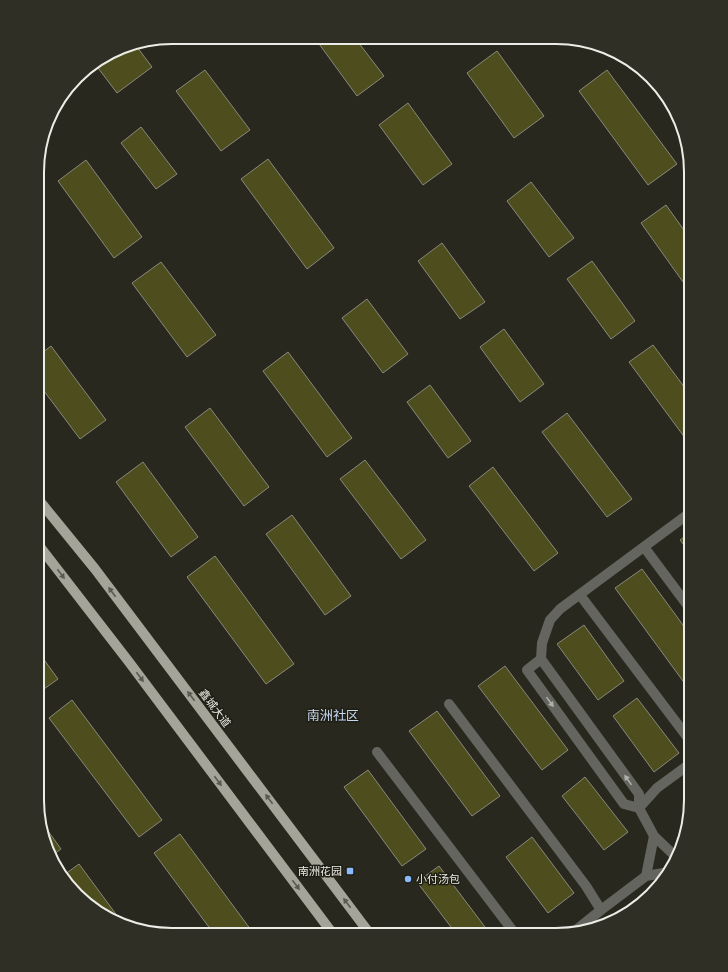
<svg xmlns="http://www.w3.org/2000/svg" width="728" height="972" viewBox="0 0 728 972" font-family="Inter,'Noto Sans SC',sans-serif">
<rect width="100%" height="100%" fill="#28281e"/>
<path fill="#4e4d1e" stroke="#89897d" d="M314,37L355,38L384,76L357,96Z
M134,43L152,67L117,93L95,64L128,44Z
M497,51L544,116L514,138L467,73Z
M205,70L250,130L221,151L176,91Z
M607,70L677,164L648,185L579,91Z
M408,103L452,164L423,185L379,125Z
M141,127L177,174L156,189L121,143Z
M268,159L334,248L307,269L241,179Z
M86,160L142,237L114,258L58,181Z
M531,182L574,238L549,257L507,201Z
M666,205L691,240V276L683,282L641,223Z
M442,243L485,302L460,319L418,261Z
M592,261L635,321L611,339L567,279Z
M161,262L216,335L187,357L132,283Z
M367,299L408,354L383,373L342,318Z
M504,329L544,384L520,402L480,347Z
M653,345L691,396V446L629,362Z
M51,346L106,420L80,439L38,383V356Z
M288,352L352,438L327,457L263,371Z
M430,385L471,441L448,458L407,402Z
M210,408L269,487L244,506L185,427Z
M567,413L632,499L607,517L542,432Z
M365,460L426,540L401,559L340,479Z
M143,462L198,537L171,557L116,482Z
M493,467L558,553L534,571L469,486Z
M292,515L351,596L325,615L266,534Z
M691,532V554L680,540Z
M215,556L294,664L266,684L187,577Z
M642,569L691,636V692L615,588Z
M584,625L624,681L598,700L557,644Z
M37,650L58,679L37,694Z
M505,666L568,750L542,770L478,686Z
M637,698L679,753L654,772L613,716Z
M72,700L162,820L139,837L49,718Z
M437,711L500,796L472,816L409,731Z
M368,770L426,849L402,866L344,787Z
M585,777L628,832L604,850L562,796Z
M43,824L61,849L50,857Z
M180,834L254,934H214L154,853Z
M532,837L574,893L548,913L506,857Z
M79,864L121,921L97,912L64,875Z
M439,866L491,935H457L417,882Z"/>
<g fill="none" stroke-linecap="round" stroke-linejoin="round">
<path stroke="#656560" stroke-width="10" d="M644,547L691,610
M580,595L688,738L691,743
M541,659L639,794V808L624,804L527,670L541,659L542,643L550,620L560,609L691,512
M449,704L586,886L601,910
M377,752L516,935
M675,856L654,836L639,808L657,788L691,763
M646,876L654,836
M575,931L601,910L646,876L669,872"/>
<path stroke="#a4a499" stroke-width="10" d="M38,499L95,569L370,934
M37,543L129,662L333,934"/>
</g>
<defs><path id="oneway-solid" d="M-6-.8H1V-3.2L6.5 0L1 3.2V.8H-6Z"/></defs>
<g fill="#5a5a50">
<use href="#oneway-solid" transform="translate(61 574) rotate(53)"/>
<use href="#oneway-solid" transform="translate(112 592) rotate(-127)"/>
<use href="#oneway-solid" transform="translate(140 677) rotate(53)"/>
<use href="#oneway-solid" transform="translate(191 696) rotate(-127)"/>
<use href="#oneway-solid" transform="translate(218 781) rotate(53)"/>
<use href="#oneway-solid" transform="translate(269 799) rotate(-127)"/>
<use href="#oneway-solid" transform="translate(296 885) rotate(53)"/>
<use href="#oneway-solid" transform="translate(347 903) rotate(-127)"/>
</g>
<g fill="#b0b0aa">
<use href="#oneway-solid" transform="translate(550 702) rotate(54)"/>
<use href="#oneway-solid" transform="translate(628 780) rotate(-126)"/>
</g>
<g fill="#8bbafc" stroke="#1e1e14" stroke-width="1.5">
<rect x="346" y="867" width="8" height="8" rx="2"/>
<circle cx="408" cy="879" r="4"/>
</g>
<g text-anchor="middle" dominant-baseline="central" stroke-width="3" stroke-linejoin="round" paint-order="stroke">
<g font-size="11" fill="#edede7" stroke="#1e1e14">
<text transform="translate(215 708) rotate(53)">鑫城大道</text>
</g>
<g font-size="11" fill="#edede7" stroke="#1e1e14" text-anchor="end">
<text x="342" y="871">南洲花园</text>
<text x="416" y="879" text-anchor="start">小付汤包</text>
</g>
<g font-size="13" fill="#c7d9f2" stroke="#1e1e14">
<text x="333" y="715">南洲社区</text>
</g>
</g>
<path d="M0 0H728V972H0ZM172 44H556A128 128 0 0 1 684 172V800A128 128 0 0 1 556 928H172A128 128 0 0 1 44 800V172A128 128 0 0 1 172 44Z" fill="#2f2f25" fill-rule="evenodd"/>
<path fill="none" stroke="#edede7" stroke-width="2" d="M172 44H556A128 128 0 0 1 684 172V800A128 128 0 0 1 556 928H172A128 128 0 0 1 44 800V172A128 128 0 0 1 172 44Z"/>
</svg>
